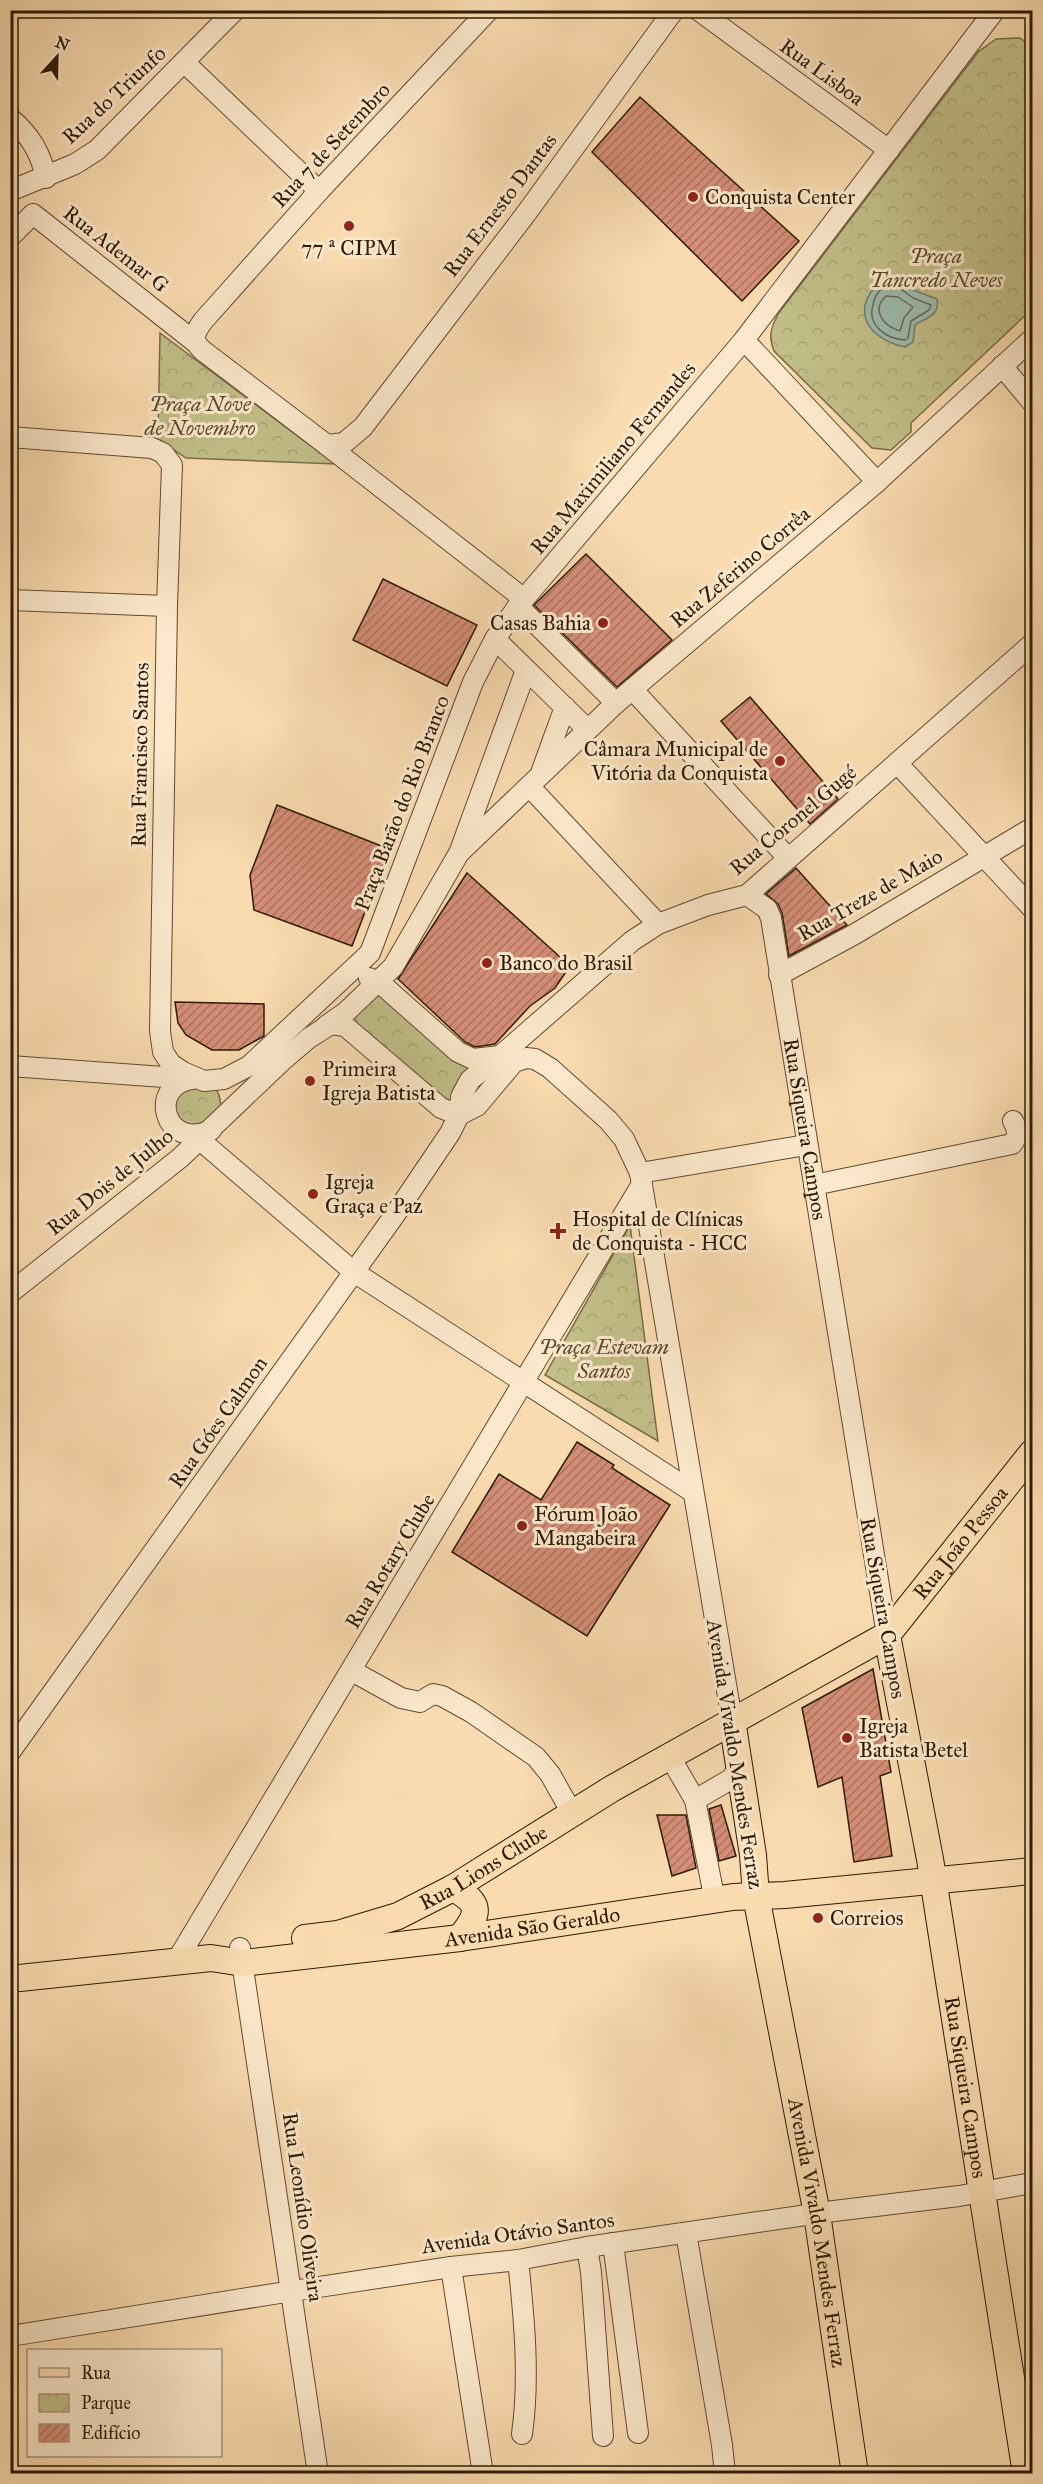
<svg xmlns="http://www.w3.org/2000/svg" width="1043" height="2484" viewBox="0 0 1043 2484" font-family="'IM FELL Great Primer',serif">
<defs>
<pattern id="park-crowns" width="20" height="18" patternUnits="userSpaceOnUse" patternTransform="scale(1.5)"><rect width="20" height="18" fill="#c2bf88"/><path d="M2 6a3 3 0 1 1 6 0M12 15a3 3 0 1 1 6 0" fill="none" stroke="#a7a474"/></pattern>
<pattern id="building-hatch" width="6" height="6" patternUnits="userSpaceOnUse" patternTransform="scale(1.5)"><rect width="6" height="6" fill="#d58e78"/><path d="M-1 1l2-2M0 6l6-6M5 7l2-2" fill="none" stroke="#ad7360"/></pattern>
</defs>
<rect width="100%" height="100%" fill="#fadcb0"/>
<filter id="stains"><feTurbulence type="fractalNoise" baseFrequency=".00333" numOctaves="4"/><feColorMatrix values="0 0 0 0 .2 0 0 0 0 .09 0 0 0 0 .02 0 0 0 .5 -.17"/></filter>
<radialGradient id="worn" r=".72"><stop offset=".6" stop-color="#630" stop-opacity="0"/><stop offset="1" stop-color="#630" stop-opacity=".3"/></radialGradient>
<path fill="url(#park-crowns)" stroke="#786c47" stroke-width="1.5" d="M1020,38L1032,47V309L911,423V432L891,450L872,448L774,351C768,336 771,328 778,314L978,52L996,39Z
M160,333L335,464L186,458L158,439Z
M381,989L472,1060L457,1112L351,1027L352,1011Z
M178,1084L216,1089L219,1095L222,1110L187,1134L167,1099Z
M630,1225L658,1441L545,1375Z"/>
<path fill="#9ebbae" stroke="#717b6b" stroke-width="1.5" d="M880,282C902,283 916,292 937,299C940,316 927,317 915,325L913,342L905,347C870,340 848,311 880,282Z"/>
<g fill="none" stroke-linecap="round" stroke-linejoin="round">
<path stroke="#666a5a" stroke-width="1.5" d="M883,288L901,289L913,298L931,305L929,310L911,321L908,338L905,340C886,339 867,325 873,305C875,297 876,293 883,288Z
M886,296L898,297L913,307L904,318L900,331C883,326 871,310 886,296Z"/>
</g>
<path fill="url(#building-hatch)" stroke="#2d1a06" stroke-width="1.5" d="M640,97L799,241L742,301L592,152Z
M586,554L672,640L617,687L534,605Z
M383,579L477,625L447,686L353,640Z
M750,697L838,799L810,824L721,721Z
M277,805L389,849L352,946L254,910L250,875Z
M796,868L847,925L789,956L782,913L778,904L766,894Z
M467,873L570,966L555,988L530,1006L495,1044L475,1047L465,1042L398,979Z
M175,1002L264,1004V1036L239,1050H212L186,1035L178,1023Z
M577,1442L614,1465L612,1468L670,1505L587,1636L452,1552L499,1474L541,1500Z
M873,1669L891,1772L880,1776L892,1856L854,1862L842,1777L818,1787L802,1708Z
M721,1805L736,1856L719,1861L709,1809Z
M657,1815H686L696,1868L672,1876Z"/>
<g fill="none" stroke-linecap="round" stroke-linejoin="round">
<g stroke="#604a30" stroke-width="22">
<g id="minor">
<path d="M489,10L319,191L203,321C194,334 191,339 202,350L327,445L344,443L363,427L525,215L674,10"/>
<path d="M698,10L889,150"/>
<path d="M185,63L319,191"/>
<path d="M10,118C30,135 41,153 46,178"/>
<path d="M10,191L75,164L97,150L235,10"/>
<path d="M10,237L33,214L195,342"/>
<path d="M744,340L877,482"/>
<path d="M1002,366L1032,402"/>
<path d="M10,437L152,448L163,453L172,465L167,606L160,1031L163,1052L171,1064L183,1072L204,1081L224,1079L249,1066L370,953L473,682L495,639L518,606L744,340L995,10"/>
<path d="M327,445L524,599"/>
<path d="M10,600L167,606"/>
<path d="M518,606L616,703"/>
<path d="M495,639L587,729"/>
<path d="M632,689L788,858"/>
<path d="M897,763L1032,908"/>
<path d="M542,770L565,707"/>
<path d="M529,786L658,924"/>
<path d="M461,848L526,670"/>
<path id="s1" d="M747,895L767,909L771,918L887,1635"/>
<path d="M779,975L855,934L1032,828"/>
<path d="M369,978L379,982L458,1052L473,1059L500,1056L632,941L658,924L708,905L747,895L1032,644"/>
<path d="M326,1026L346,1012L393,967L459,853L616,703L877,482L1032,339"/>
<path d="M10,1066L192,1079"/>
<path d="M192,1079C147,1085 164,1152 211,1130"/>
<path d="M200,1140L354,1272L693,1492"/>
<path d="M640,1173L806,1145"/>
<path d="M814,1185L1012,1144C1019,1135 1018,1131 1013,1121"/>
<path d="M10,1293L180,1158L282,1061L309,1038L331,1024L345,1026L441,1108L459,1115L477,1106L514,1062L526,1058L535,1059L550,1068L608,1120L624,1139L640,1173L732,1720"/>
<path d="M352,1671L401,1698L420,1702L433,1694L442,1696L471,1712L536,1757L550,1774L572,1813"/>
<path d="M10,1752L394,1216L450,1133L459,1115L461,1097L470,1080L500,1056"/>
<path d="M670,1757L695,1800L715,1901"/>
<path d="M695,1800L731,1779L739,1768"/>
<path d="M240,1948L318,2474"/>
<path d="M176,1962L642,1184"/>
<path d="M686,2233L722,2445L725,2474"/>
<path d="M613,2243L638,2433"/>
<path d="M587,2247L591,2272L603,2436"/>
<path d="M518,2260C524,2316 530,2377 522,2434"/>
<path d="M451,2267L483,2474"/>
<path d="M10,2336L292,2291L451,2267L518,2260L587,2247L834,2211L959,2196L1032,2183"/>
</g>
</g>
<g stroke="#2d1a06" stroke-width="28">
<g id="major">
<path id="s2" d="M887,1635L930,1859L1026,2474"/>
<path id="s3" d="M732,1720L753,1855L756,1896L817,2214L855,2474"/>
<path d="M453,1888C483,1904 479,1914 460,1938"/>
<path id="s4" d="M305,1938L338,1934L398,1916L453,1888L613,1788L887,1635L1032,1453"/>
<path id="s5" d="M10,1979L211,1958L243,1963L460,1938L733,1897L785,1895L1032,1871"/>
</g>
</g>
<use href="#minor" stroke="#fce8cc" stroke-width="20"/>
<use href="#major" stroke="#fadcb0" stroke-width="26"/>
</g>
<g fill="#8f2418" stroke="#fce8cc" stroke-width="2">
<circle cx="693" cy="197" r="6"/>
<circle cx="349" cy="226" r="6"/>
<circle cx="603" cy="623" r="6"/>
<circle cx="780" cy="761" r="6"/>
<circle cx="487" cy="963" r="6"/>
<circle cx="310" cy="1081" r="6"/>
<circle cx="313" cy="1194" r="6"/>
<path d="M555 1222h6v6h6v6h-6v6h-6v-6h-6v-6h6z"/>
<circle cx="522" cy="1526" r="6"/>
<circle cx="847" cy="1738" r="6"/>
<circle cx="818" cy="1918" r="6"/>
</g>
<g text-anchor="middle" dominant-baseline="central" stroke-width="6" stroke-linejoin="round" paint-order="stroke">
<g font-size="21" fill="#2d1a06" stroke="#fce8cc">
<text transform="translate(822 72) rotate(36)">Rua Lisboa</text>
<text transform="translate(114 95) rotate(-43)">Rua do Triunfo</text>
<text transform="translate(331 145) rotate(-47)">Rua 7 de Setembro</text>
<text transform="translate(500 205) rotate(-53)">Rua Ernesto Dantas</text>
<text transform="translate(116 249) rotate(38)">Rua Ademar G</text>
<text transform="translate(613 458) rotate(-50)">Rua Maximiliano Fernandes</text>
<text transform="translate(740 567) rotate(-40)">Rua Zeferino Corrêa</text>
<text transform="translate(140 755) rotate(-89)">Rua Francisco Santos</text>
<text transform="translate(402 803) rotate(-69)">Praça Barão do Rio Branco</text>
<text transform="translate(793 820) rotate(-40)">Rua Coronel Gugé</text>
<text transform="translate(870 895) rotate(-30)">Rua Treze de Maio</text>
<text stroke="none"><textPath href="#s1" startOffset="248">Rua Siqueira Campos</textPath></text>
<text transform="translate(110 1182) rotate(-39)">Rua Dois de Julho</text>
<text transform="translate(218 1422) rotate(-55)">Rua Góes Calmon</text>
<text stroke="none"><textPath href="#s4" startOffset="778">Rua João Pessoa</textPath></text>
<text transform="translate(390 1561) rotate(-59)">Rua Rotary Clube</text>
<text transform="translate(883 1608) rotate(80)">Rua Siqueira Campos</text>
<text transform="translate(735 1754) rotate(81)">Avenida Vivaldo Mendes Ferraz</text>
<text stroke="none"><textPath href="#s4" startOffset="194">Rua Lions Clube</textPath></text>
<text stroke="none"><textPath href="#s5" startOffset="526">Avenida São Geraldo</textPath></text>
<text stroke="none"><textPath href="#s2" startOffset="459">Rua Siqueira Campos</textPath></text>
<text transform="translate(303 2207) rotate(82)">Rua Leonídio Oliveira</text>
<text transform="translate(518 2233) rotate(-8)">Avenida Otávio Santos</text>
<text stroke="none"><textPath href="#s3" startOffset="520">Avenida Vivaldo Mendes Ferraz</textPath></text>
</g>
<g font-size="21" fill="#2d1a06" stroke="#fce8cc" text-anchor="start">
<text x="705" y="197">Conquista Center</text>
<text x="349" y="248" text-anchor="middle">77 ª CIPM</text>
<text x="591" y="623" text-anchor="end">Casas Bahia</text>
<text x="768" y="749" text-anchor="end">Câmara Municipal de<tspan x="768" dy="24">Vitória da Conquista</tspan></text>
<text x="499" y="963">Banco do Brasil</text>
<text x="322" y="1069">Primeira<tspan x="322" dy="24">Igreja Batista</tspan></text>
<text x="325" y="1182">Igreja<tspan x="325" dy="24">Graça e Paz</tspan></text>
<text x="572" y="1219">Hospital de Clínicas<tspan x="572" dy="24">de Conquista - HCC</tspan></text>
<text x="534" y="1514">Fórum João<tspan x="534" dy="24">Mangabeira</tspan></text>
<text x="859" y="1726">Igreja<tspan x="859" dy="24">Batista Betel</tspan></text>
<text x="830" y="1918">Correios</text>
</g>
<g font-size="21" font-style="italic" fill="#5a4c2d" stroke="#fce8cc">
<text x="936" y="256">Praça<tspan x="936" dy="24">Tancredo Neves</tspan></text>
<text x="200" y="404">Praça Nove<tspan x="200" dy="24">de Novembro</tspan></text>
<text x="604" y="1347">Praça Estevam<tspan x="604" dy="24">Santos</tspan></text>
</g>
</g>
<rect width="1043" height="2484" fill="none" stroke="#fadcb0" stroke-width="36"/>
<rect x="12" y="12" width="1019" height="2460" fill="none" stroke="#2d1a06" stroke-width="3"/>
<rect x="18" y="18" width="1007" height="2448" fill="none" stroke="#2d1a06" stroke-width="1.5"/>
<rect x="27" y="2349" width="195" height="108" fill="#fce8cc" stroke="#a9967d" stroke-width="1.5"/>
<rect x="39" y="2368" width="30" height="9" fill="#fadcb0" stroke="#a9967d" stroke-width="1.5"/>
<text x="81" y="2379" font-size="18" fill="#2d1a06">Rua</text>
<rect x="39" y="2394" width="30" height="18" fill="url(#park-crowns)" stroke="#a9967d" stroke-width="1.5"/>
<text x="81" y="2409" font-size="18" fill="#2d1a06">Parque</text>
<rect x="39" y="2424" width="30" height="18" fill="url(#building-hatch)" stroke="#a9967d" stroke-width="1.5"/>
<text x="81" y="2439" font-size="18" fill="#2d1a06">Edifício</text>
<g transform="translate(57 57) rotate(22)" stroke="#fce8cc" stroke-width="4.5" paint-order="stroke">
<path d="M0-4.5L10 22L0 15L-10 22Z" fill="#2d1a06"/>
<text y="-9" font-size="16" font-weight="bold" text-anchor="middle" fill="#2d1a06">N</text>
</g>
<rect width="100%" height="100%" filter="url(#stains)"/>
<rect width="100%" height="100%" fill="url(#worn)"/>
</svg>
